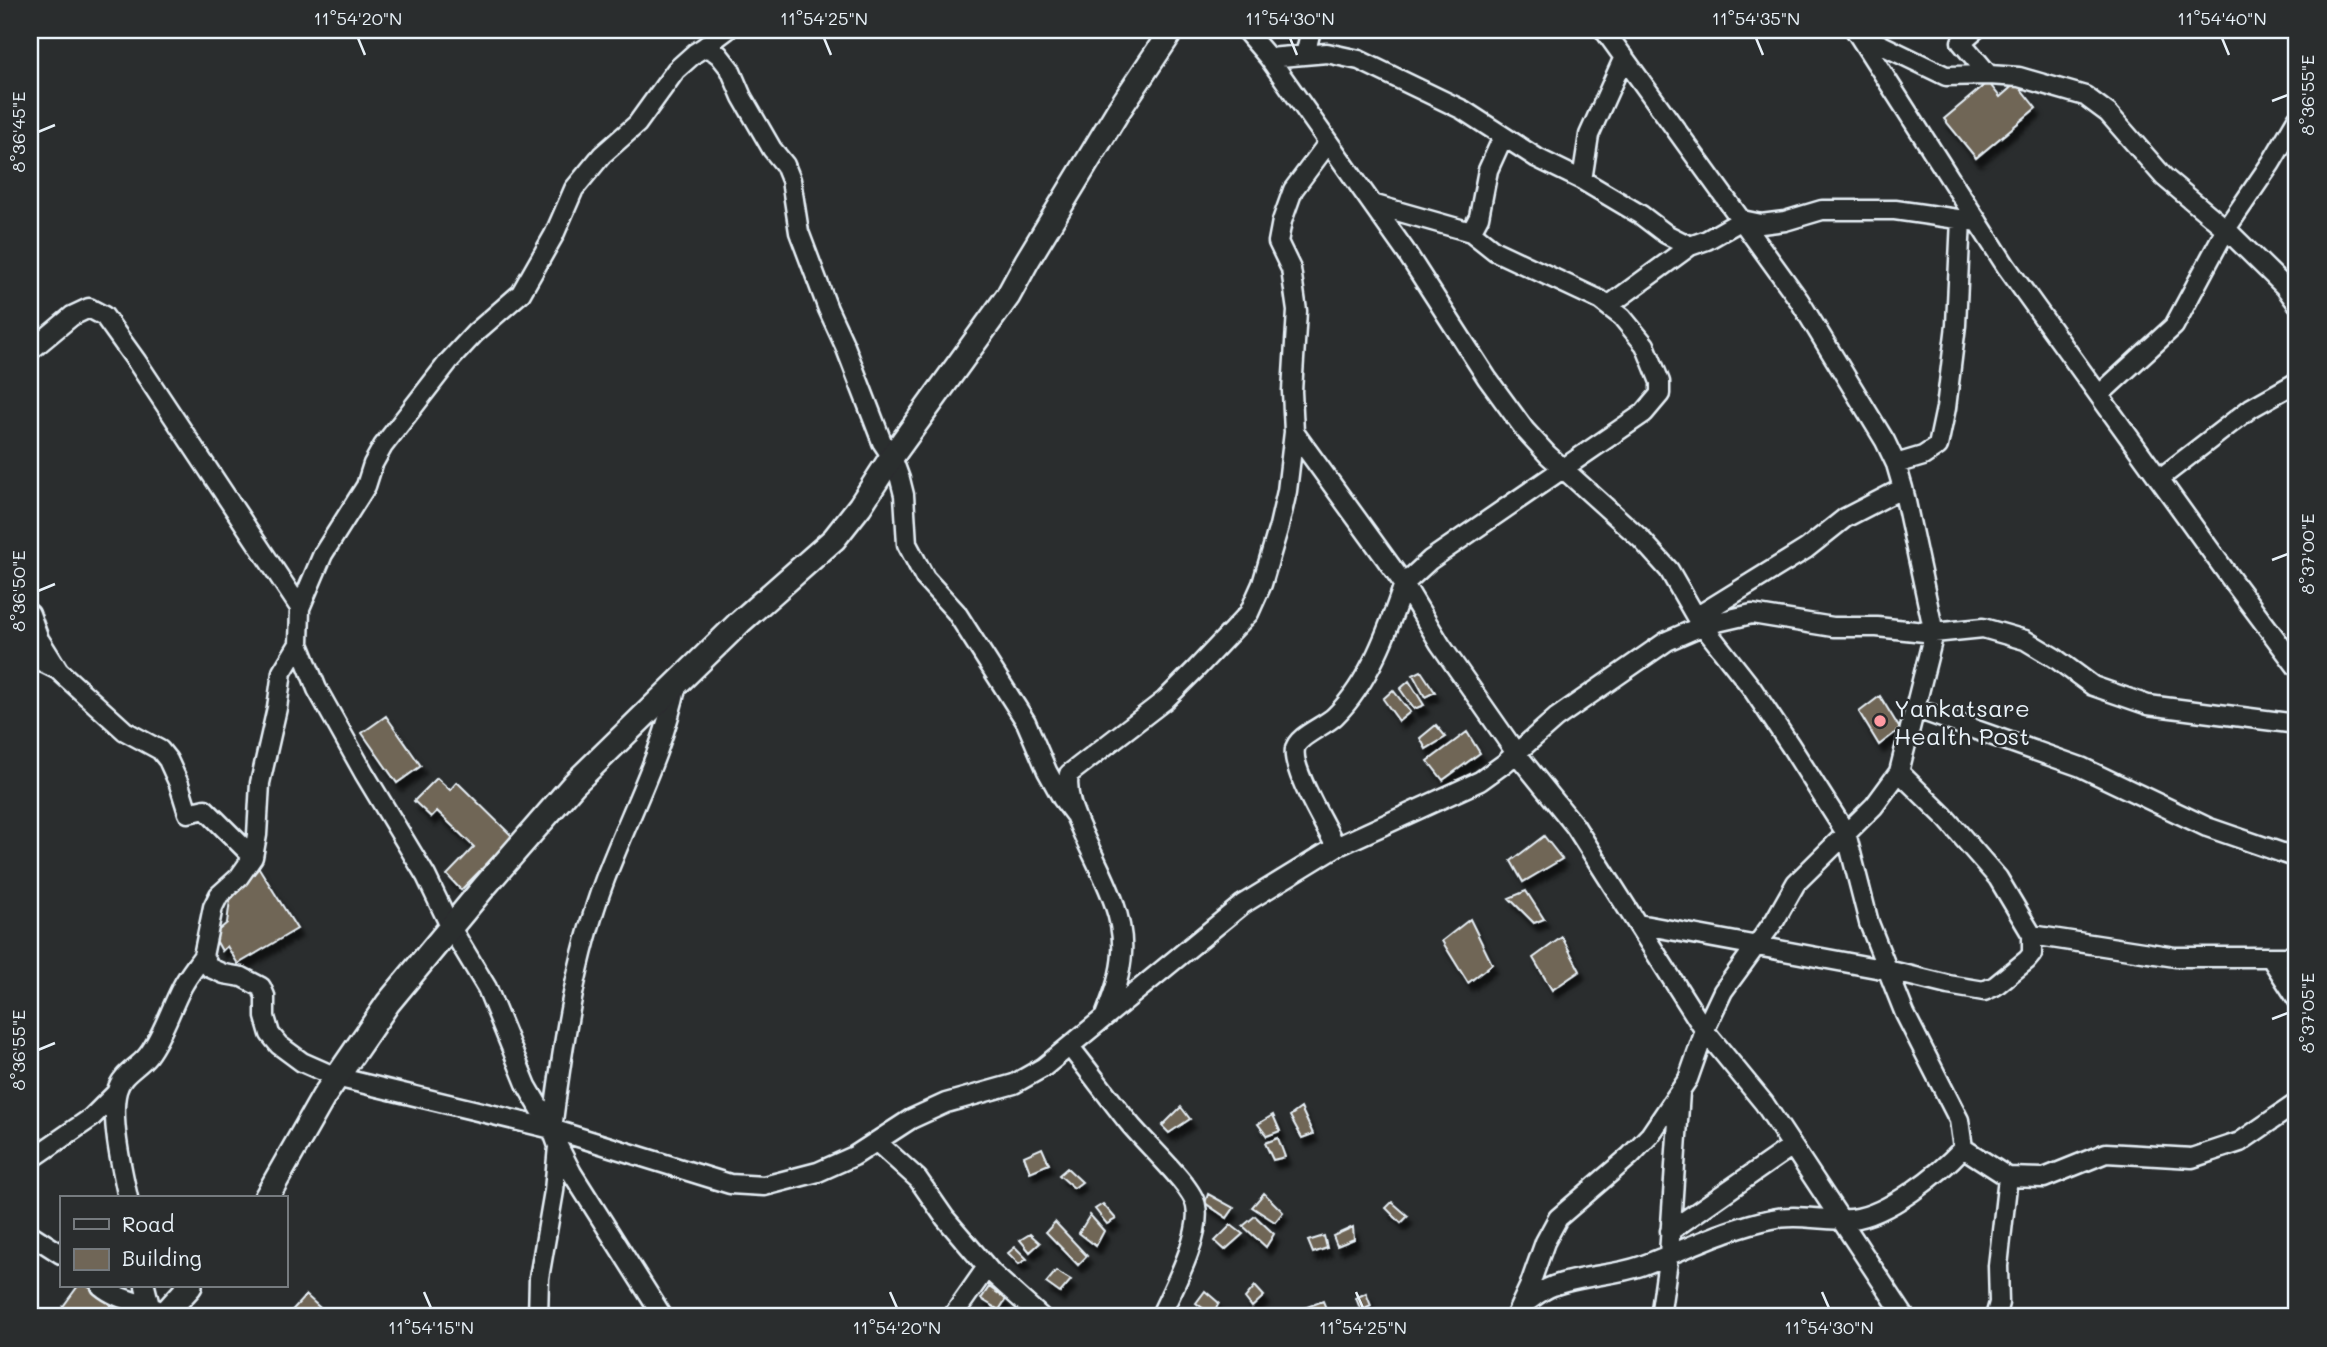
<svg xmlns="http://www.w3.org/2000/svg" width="2327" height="1347" viewBox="0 0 2327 1347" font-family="Mali,sans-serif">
<defs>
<filter id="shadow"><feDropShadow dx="4.5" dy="8" stdDeviation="2" flood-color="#0009"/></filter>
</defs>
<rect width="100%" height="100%" fill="#2a2d2e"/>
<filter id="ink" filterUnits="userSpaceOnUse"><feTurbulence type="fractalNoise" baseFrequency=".0143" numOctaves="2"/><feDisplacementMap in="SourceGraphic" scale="14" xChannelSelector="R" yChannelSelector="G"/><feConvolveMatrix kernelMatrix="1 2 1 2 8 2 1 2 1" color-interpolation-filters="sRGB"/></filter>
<g filter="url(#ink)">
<path fill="#706657" stroke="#e8f1f8" stroke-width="2" filter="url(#shadow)" d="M1988,82L2000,97L2016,83L2036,108L1976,158L1944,119Z
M1421,671L1435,692L1425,697L1413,675Z
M1409,681L1424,705L1414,709L1400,689Z
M1393,690L1410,712L1399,721L1383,699Z
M1880,696L1900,729L1879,745L1859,712Z
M386,716L421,766L397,783L362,733Z
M1436,725L1446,737L1426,749L1420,738Z
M1467,732L1480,753L1443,780L1428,761Z
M437,778L450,790L457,782L513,837L461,890L447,875L474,847L437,811L431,817L414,801Z
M1544,836L1562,859L1523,882L1511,861Z
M259,868L297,929L238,964L227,946L222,951L213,935L227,923L230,900Z
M1526,891L1544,919L1534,923L1509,898Z
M1470,919L1492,964L1468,983L1442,941Z
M1562,937L1580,971L1552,990L1533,958Z
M1181,1107L1190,1119L1169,1133L1162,1126Z
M1301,1108L1313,1134L1302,1138L1290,1116Z
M1273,1115L1280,1131L1267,1136L1258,1124Z
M1278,1138L1285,1157L1273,1160L1265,1143Z
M1042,1148L1049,1164L1030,1172L1024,1156Z
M1067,1168L1082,1182L1074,1188L1059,1175Z
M1264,1193L1283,1212L1275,1222L1252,1207Z
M1208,1194L1234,1208L1227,1218L1205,1203Z
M1392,1202L1408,1216L1401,1223L1386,1208Z
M1103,1204L1116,1219L1107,1224L1095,1209Z
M1090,1215L1104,1231L1096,1246L1079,1233Z
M1255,1216L1274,1234L1266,1247L1243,1226Z
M1055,1222L1087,1256L1078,1265L1046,1232Z
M1231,1225L1243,1234L1225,1250L1215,1241Z
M1353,1227L1354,1239L1337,1246L1333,1236Z
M1030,1234L1040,1243L1030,1252L1020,1240Z
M1324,1236L1327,1248L1313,1253L1308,1241Z
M1015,1247L1027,1259L1019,1264L1008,1253Z
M1056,1271L1071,1280L1060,1293L1046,1283Z
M78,1286H87L112,1304L102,1317L56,1316Z
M1255,1286L1264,1296L1252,1307L1245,1298Z
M989,1287L1006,1299L999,1310L981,1299Z
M1205,1291L1219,1303L1212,1315L1196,1303Z
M1366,1293L1371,1306L1361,1311L1356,1298Z
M306,1295L330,1317H286Z
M1323,1301L1329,1316L1308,1317L1304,1308Z"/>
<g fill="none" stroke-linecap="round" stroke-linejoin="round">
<g stroke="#e8f1f8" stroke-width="23">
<path id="minor" d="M1245,30L1269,58L1406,252L1487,378L1525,430L1548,455L1641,539L1669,570L1696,617L1751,687L1790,745L1846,833L1869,923L1905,1014L1959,1120L1963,1148C1939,1174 1888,1215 1852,1219C1825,1222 1799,1213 1772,1219C1726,1228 1685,1250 1641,1266C1613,1276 1581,1275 1553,1286C1541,1290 1531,1300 1521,1306
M1855,30L2006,266L2234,583L2297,667
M1975,30L1961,42L1989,75
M1859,34L1946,76L1989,75L2019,77L2085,96L2108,113L2164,177L2226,229L2285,287L2297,303
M703,48L727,30
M1305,55L1311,30
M1269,58L1327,53L1359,60L1463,110L1537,158L1582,180L1641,215L1666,234L1690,246L1707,240L1742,220L1761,224L1785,221L1822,210H1895L1978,222
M1582,180L1589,135L1624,57
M1372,204L1471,232L1495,251L1600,300L1622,317L1645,345L1660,382V394L1644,413L1430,560L1404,584L1440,644L1516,753L1575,826L1705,1031L1764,1103L1905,1317
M1471,232L1479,217L1488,170L1503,137
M1608,306L1690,246
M30,351L72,316L89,308L104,316L137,362L300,608
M2099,395L2174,326L2226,229L2271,163L2297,119
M1294,432L1404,584C1389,628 1369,683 1335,716C1325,726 1297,736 1295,749C1291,770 1326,826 1336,847
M1896,464L1923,456L1938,446L1946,408L1956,325L1961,219
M2159,479L2251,408L2297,382
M30,614L39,639L59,671L125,731L160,750L168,760L179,784L188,813L205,809L253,857
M1696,617L1806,549L1845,518L1903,488
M299,644L282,672L277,708L260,783L257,835L253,857L239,877L219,895L213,907L203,956L210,968L224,974L242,977L261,987L265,996V1017L270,1034L279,1045L302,1062L336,1077L552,1129L730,1184L764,1186L818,1172L854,1156L911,1119L946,1103L1014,1084L1044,1067L1243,904L1336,847L1480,781L1505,763L1556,718L1667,641L1704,625L1752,614L1833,627H1877L1934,633L1983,628L2025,640L2055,658L2093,686L2148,705L2297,724
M30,656L56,669
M1914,708L2081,767L2207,827L2297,858
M1638,924L1887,970L1948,985L1984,991L1995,986L2027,960L2032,954V935L1998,878L1944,816L1899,772
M2032,935L2175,957H2297
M2270,957L2297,999
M1105,1016C1113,995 1121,975 1122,953C1125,913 1100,871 1084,836C1075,816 1065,795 1069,774L1165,700L1197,668L1249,613L1262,584L1279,526L1287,491L1294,432L1292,391L1297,311L1291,269L1278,242L1282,221L1293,190L1328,143
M1070,1047C1090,1072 1109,1098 1129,1123C1144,1142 1193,1186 1196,1206C1202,1236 1172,1290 1160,1317
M552,1129C563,1044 575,959 605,879C630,813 663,752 677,684
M877,1142L918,1179L945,1218L992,1273L1041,1317
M558,1146L572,1173L663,1317
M1963,1148L2008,1177L2044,1178L2106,1153L2192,1158L2240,1142L2297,1103
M30,1160L91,1118L116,1093
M128,1198C122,1170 110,1119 117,1091C121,1074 138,1068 148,1055C163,1035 170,1010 182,987C187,977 196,966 203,956
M1670,1231L1792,1146
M30,1234L61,1254
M101,1286C121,1303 150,1302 171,1317
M145,1286L150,1306
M538,1317L539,1278L554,1191L558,1146L552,1129L527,1086L487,988L451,928L426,876L364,773L317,689L299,644L300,608L323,554L366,486L373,464L383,446L449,361L475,333L521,293L554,235L574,189L602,155L637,124L676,70L695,53L703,48L711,49L719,55L730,69L742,97L772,149L785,165L791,180L799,232L828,309L845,346L882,442L892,457L900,479L904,495L907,544L925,578L956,612L1026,722L1047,771L1062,798L1074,814
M952,1317L987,1267
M1515,1317L1529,1287L1545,1242L1558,1218L1630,1156L1650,1135L1688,1079L1707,1025L1723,991L1775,920L1796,883L1874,806L1899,772L1934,633L1903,488L1896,464L1885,441L1799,300L1604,30
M1660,1317L1669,1254L1680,1092
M1995,1317L1999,1303L1998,1266L2008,1177"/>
</g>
<g stroke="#e8f1f8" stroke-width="28">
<path id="tertiary" d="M266,1198L324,1096L388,1003L484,887L574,784L740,622L834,539L860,506L893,455L1008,296L1027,261L1118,111L1172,30
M162,1317L190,1286"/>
</g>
<use href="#minor" stroke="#2a2d2e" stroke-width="18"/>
<use href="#tertiary" stroke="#2a2d2e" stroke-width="23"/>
</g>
</g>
<path fill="none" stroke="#e8f1f8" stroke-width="2.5" d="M358,38L365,55M824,38L831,55M1290,38L1297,55M1756,38L1763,55M2222,38L2229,55M2272,101L2288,95M38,132L55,125M2272,560L2288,554M38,591L55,584M2272,1019L2288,1013M38,1050L55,1043M424,1292L431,1308M890,1292L897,1308M1356,1292L1363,1308M1822,1292L1829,1308"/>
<circle fill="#ff9aa2" stroke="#2a2d2e" stroke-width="2.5" cx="1880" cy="721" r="7"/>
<g text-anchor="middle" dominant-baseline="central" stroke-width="5" stroke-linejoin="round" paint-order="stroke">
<g font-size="24" fill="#e8f1f8" stroke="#2a2d2e" text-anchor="start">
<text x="1894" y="707">Yankatsare<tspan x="1894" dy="28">Health Post</tspan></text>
</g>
</g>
<rect width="2327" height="1347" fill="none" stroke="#2a2d2e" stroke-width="77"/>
<rect x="60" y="1196" width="228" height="91" fill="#2a2d2e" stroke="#767b7f" stroke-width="2"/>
<rect x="74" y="1219" width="35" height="10" fill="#2a2d2e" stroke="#767b7f" stroke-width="2"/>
<text x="122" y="1232" font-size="21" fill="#e8f1f8">Road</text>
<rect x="74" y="1249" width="35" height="21" fill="#706657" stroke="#767b7f" stroke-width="2"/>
<text x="122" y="1266" font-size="21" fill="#e8f1f8">Building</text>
<rect x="38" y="38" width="2250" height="1270" fill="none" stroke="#e8f1f8" stroke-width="2.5"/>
<g font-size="18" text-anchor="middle" fill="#e8f1f8">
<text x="358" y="25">11°54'20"N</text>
<text x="824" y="25">11°54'25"N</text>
<text x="1290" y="25">11°54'30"N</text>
<text x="1756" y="25">11°54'35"N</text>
<text x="2222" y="25">11°54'40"N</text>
<text transform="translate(2308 95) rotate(-90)" y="6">8°36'55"E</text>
<text transform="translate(19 132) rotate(-90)" y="6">8°36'45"E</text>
<text transform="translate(2308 554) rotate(-90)" y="6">8°37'00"E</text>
<text transform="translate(19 591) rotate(-90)" y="6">8°36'50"E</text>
<text transform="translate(2308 1013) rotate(-90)" y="6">8°37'05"E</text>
<text transform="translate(19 1050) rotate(-90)" y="6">8°36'55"E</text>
<text x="431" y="1334">11°54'15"N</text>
<text x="897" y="1334">11°54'20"N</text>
<text x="1363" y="1334">11°54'25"N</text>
<text x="1829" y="1334">11°54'30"N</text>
</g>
</svg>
